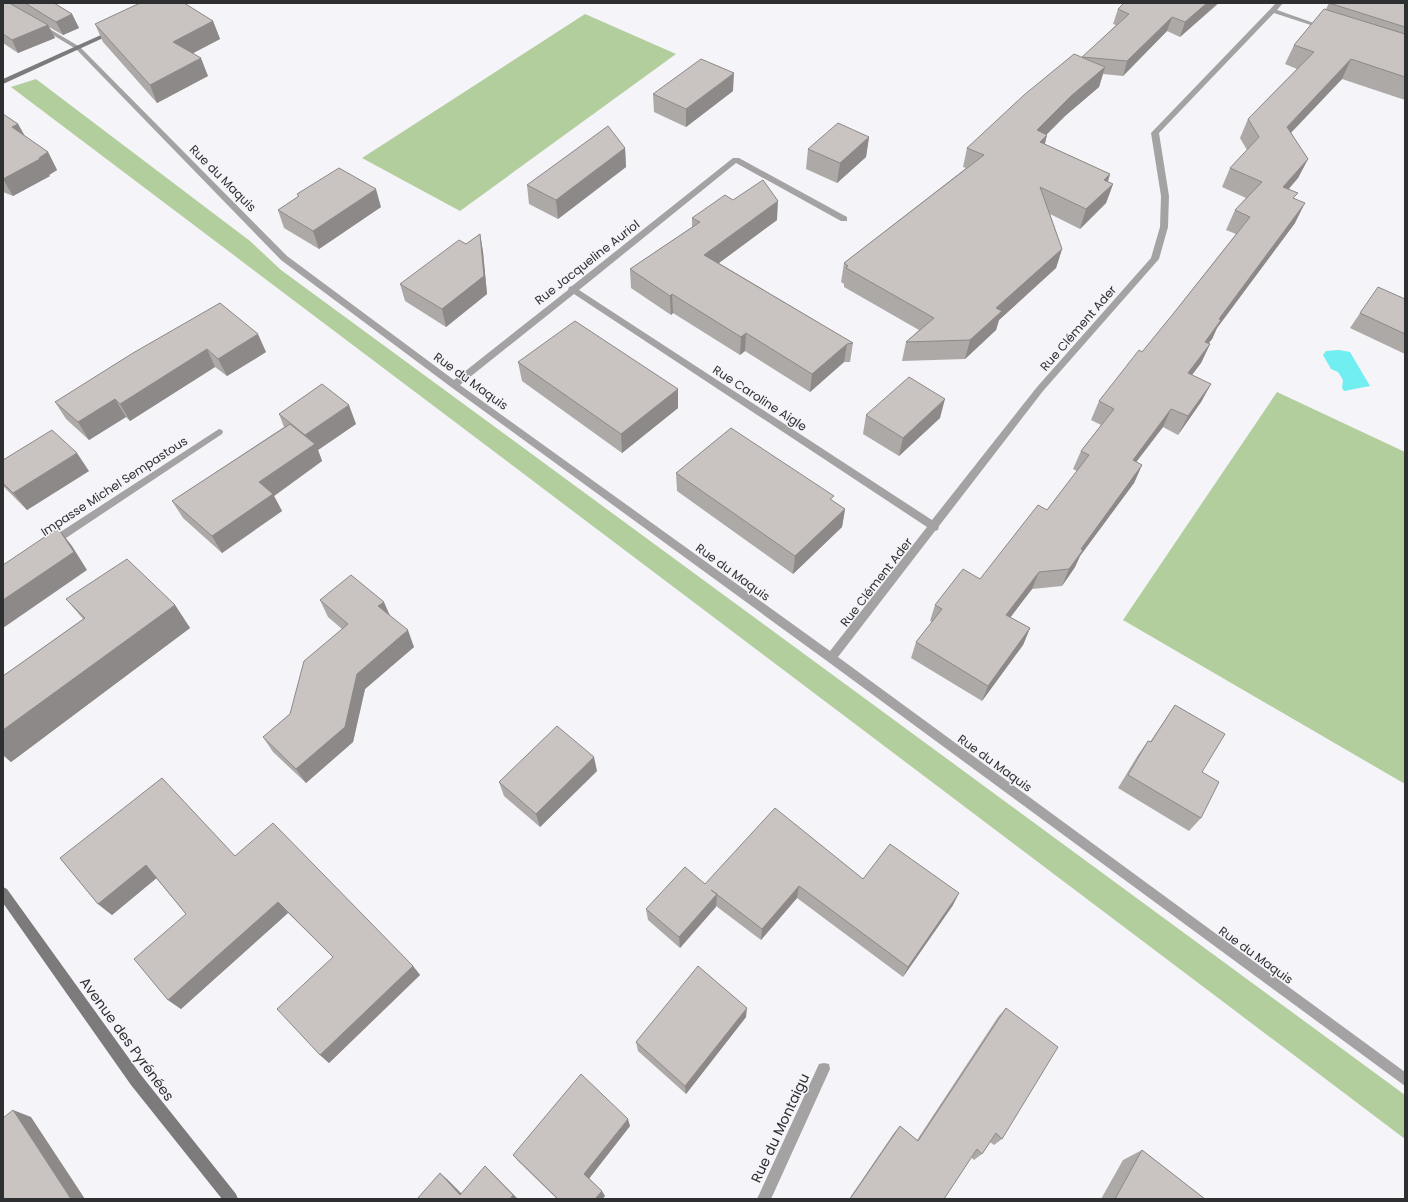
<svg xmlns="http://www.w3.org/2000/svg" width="1408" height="1202" viewBox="0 0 1408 1202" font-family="Poppins,sans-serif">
<rect width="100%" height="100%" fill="#f4f4f9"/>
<path fill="#b3ce9d" d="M585,14L676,54L460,211L362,158Z
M36,79L250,241L281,270L1405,1095V1139L11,87Z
M1277,392L1405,452V784L1123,620Z"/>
<path fill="#70eef0" d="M1339,350L1350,352L1370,386L1344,391L1342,388L1343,380L1338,372L1331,369L1323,355L1326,351Z"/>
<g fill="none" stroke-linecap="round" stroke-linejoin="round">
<path fill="#a4a2a3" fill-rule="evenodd" d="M1276,3H1283L1277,10L1328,28L1323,29L1274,13L1159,133L1169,196L1168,227L1159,259L1043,391L939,526L938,530L935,531L838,657L1405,1072V1086L827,661L451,387L281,260L76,49L38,26L43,25L80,47L287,256L454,380L568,290L569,287L572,286L733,158H739L847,217V221H841L736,163L579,290L932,520L1037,387L1151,258L1160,227L1161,196L1151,133ZM574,294L927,527L830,651L460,385Z
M219,429L222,430L223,432L222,434L54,546H48L46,543L48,540Z
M824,1063L829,1064L830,1069L771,1199H757L819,1064Z"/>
<path fill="#7d7a7c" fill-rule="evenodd" d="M112,30L115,32L114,33L3,84V79Z
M3,887L7,889L141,1075L236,1194L238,1199H222L131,1085L3,903Z"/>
</g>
<path fill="#ada9a7" d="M3,3H54L72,14L79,28L63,35L49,27L55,38L18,53L3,43Z
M1329,3H1405V100L1342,79L1291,133L1308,159L1298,178L1289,189L1295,199V223L1217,328L1212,339L1208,343L1210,344L1201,363L1192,375L1211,384L1201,402L1178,435L1163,427L1136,462L1142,465L1134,483L1080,556L1075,567L1062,586L1032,589L1010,617L1030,628L1023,645L982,701L911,658L916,642L932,622L930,621L935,605L980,579L1047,510L1077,471L1073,469L1081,451L1101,425L1091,420L1099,401L1142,352L1173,314L1236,234L1226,230L1235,210L1246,198L1222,187L1230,168L1247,150L1240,138L1248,119L1297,69L1285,64L1294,45L1326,9Z
M1218,4L1180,37L1167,31L1123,76L1103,74L1099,87L1065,116L1047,134L1045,144L1110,174L1108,182L1113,184L1106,203L1080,229L1050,214L1062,249L1056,268L999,320L996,330L965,359L902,361L906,342L919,330L844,287V284L841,282L844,263L966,168L963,167L967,148L1082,58L1116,25L1113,24L1118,9Z
M213,21L220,39L193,53L208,76L157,103L103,42L95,24Z
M733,91L686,127L654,112L653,94Z
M3,114L18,124L25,136L48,152L57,170L49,175L50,176L13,196L3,192Z
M869,137L866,157L837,183L806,169L808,149Z
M625,148L626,167L558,219L529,204L527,185Z
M297,194L381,207L319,249L284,228L278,210L298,197Z
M733,200L777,220L719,263L853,343L850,362H844L810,392L745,351L740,355L673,313L671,315L631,288L630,269L692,227V218Z
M480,234L483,252L487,294L446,327L405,301L400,284L466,244Z
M1405,299V354L1350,328L1360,313Z
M220,303L266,352L227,376L215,367L130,421L126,417L89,440L66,419L55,402Z
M518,362L678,389V408L622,453L522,381Z
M279,414L356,424L318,450L322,461L274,496L282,511L222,553L183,518L172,501L284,427Z
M866,415L940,418L899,456L863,434Z
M3,460L89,471L27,510L3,486Z
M676,473L833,501L845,509L842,527L793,574L677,491Z
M66,599L175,605L190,628L11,762L3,755V676L83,619Z
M320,600L389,616L414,647L365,689L353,742L306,783L273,752L263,737L290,714L342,629L328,617Z
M1175,705L1202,772L1201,818L1189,831L1118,788L1138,755L1148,741L1150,742Z
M597,771L540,827L504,796L499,782Z
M235,856L413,966L420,975L329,1063L320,1055L333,957L288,913L181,1009L168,1000L186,914L156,878L112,915L98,904L60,858Z
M863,879L953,905L903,977L797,898L761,940L716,906L680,948L648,920L646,909L705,884Z
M1006,1008L1002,1139L994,1145L990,1142L982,1154L974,1160L971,1157L944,1199H849L894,1133L900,1126L917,1140L998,1017Z
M746,1017L686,1094L638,1051L636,1042Z
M630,1126L589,1178L605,1196L602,1199H557L518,1161L513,1155Z
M1142,1150L1205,1199H1101L1123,1160Z"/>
<path fill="#8d8988" d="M1207,3H1218L1180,37L1185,22Z
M72,14L79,28L63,35L56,22Z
M1172,17L1167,31L1123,76L1127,61Z
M213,21L220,39L180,60L173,42Z
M48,25L55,38L18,53L12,40Z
M201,58L208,76L157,103L150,85Z
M1351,59L1342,79L1278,146L1287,127Z
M1105,67L1099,87L1065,116L1032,149L1037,130L1071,96Z
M734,73L733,91L686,127V109Z
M18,124L28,142L12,127Z
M1047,135L1042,154L1040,142Z
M869,137L866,157L837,183L840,163Z
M625,148L626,167L558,219L556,200Z
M48,152L57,170L49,175L50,176L13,196L3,179Z
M1308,159L1298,178L1273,206L1283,187Z
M1110,174L1104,193L1113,184L1106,203L1080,229L1086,209L1104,180Z
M376,189L381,207L319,249L313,231Z
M778,201L777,220L704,274V255Z
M1305,203L1295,223L1217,328L1212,339L1196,360L1205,342L1219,319Z
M480,234L483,252L487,294L446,327L442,309Z
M1062,249L1056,268L999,320L996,330L965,359L970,340L996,308Z
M672,294L673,313L671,315L670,296Z
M746,333L745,351L740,355L741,337Z
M258,334L266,352L227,376L218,359Z
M847,344L844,362L810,392L812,374Z
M1210,344L1201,363L1179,392L1188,373Z
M207,349L215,367L130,421L120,404Z
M1211,384L1201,402L1178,435L1188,416Z
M678,389V408L622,453L621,434Z
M115,399L126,417L89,440L78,422Z
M945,399L940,418L899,456L903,438Z
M349,405L356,424L318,450L322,461L274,496L282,511L222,553L212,536L259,482L310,447L305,435Z
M1171,409L1163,427L1124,478L1133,460Z
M77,453L89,471L27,510L13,493Z
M1142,465L1134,483L1080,556L1075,567L1062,586L1069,569L1081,549Z
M845,509L842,527L793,574L795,556Z
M58,528L72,546L87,570L3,628V600Z
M1039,572L1032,589L1000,631L1006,615Z
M384,602L391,618L378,606Z
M175,605L190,628L11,762L3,755V730Z
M1030,628L1023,645L982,701L988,686Z
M408,630L414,647L365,689L353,742L306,783L296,769L357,674Z
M594,757L597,771L540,827L536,814Z
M146,865L158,877L112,915L98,904Z
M799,886L797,898L761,940L762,929Z
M959,893L953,905L903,977L908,967Z
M717,894L716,907L680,948L679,937Z
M278,902L288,913L181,1009L168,1000Z
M413,966L420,975L329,1063L320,1055Z
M747,1008L746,1017L686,1094L685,1086Z
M13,1110L31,1117L85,1199H71Z
M628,1119L630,1126L588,1180L584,1174Z
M485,1166L518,1199H510Z
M440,1173L447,1179L467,1199L460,1195Z
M602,1191L605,1196L602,1199H595Z"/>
<path fill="#c9c4c2" stroke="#8d8988" d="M3,3H9L48,25L12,40L3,34Z
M25,3H54L72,14L56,22Z
M140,3H184L213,21L173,42L201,58L150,85L95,24Z
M1124,3H1207L1185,22L1172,17L1127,61L1082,57L1129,14L1118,9Z
M1329,3H1405V27Z
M1324,9L1405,34V77L1351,59L1287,127L1308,159L1283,187L1298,193L1293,198L1305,203L1219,319L1221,320L1205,342L1210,344L1188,373L1211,384L1188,416L1171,409L1133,460L1142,465L1081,549L1083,550L1069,569L1039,572L1006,615L1030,628L988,686L916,642L942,609L935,605L963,569L980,579L1038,505L1047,510L1089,455L1081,451L1114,409L1099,401L1139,350L1142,352L1173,314L1250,217L1235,210L1262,182L1230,168L1259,137L1248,119L1314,52L1294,45Z
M1074,54L1105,67L1071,96L1037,130L1047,135L1040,142L1110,174L1104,180L1113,184L1086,209L1040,187L1062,249L996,308L1002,311L970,340L906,342L934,318L846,268L848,266L844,263L984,155L967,148L1024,95Z
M701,59L734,73L686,109L653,94Z
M3,114L18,124L12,127L48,152L39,158L40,159L3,179Z
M838,123L869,137L840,163L808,149Z
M608,126L625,148L556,200L527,185Z
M339,168L376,189L313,231L278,210L299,196L297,194Z
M763,180L778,201L704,255L853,343L847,344L812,374L746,333L741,337L672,294L670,296L630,269L700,222L692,218L725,195L733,200Z
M480,234L484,276L442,309L400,284L459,240L466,244Z
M1378,287L1405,299V334L1360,313Z
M220,303L258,334L218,359L207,349L120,404L115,399L78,422L55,402L133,353Z
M575,321L678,389L621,434L518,362Z
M909,377L945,399L903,438L866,415Z
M322,384L349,405L305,435L279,414Z
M290,424L315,444L259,482L273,494L212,536L172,501Z
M731,428L834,496L830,499L845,509L795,556L676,473Z
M52,430L77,453L13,493L3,483V460Z
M58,528L74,552L3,600V565Z
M127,559L175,605L3,730V676L85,618L66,599Z
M351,575L384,602L378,606L408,630L357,674L345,727L296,769L263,737L290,714L304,661L348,624L320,600Z
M1175,705L1225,734L1202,772L1219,782L1201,818L1128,775L1148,741L1151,742Z
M557,726L594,757L536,814L499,782Z
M162,778L235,856L273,823L413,966L320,1055L277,1009L333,957L278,902L168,1000L134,959L186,914L146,865L98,904L60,858Z
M775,808L863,879L890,844L959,893L908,967L799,886L762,929L711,890L717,894L679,937L646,909L685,867L705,884Z
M698,966L747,1008L685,1086L636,1042Z
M1006,1008L1058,1047L1002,1139L996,1133L982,1154L977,1149L944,1199H850L900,1126L918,1141Z
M581,1074L628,1119L584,1174L602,1191L595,1199H558L513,1155Z
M13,1110L71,1199H3V1118Z
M1142,1150L1205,1199H1115Z
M485,1166L513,1195L510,1199H417L440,1173L460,1195Z"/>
<g text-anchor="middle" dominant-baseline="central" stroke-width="3" stroke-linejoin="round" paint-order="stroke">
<g font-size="12" fill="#2e2f30" stroke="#f4f4f9">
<text transform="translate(223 178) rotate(45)">Rue du Maquis</text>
<text transform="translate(587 262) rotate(-38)">Rue Jacqueline Auriol</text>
<text transform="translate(1078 328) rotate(-49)">Rue Clément Ader</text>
<text transform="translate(471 381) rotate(36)">Rue du Maquis</text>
<text transform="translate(760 398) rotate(33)">Rue Caroline Aigle</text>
<text transform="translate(114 486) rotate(-33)">Impasse Michel Sempastous</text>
<text transform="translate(733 572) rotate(36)">Rue du Maquis</text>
<text transform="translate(876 582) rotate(-52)">Rue Clément Ader</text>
<text transform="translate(995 763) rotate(36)">Rue du Maquis</text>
<text transform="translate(1256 955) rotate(36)">Rue du Maquis</text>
</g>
<g font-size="14" fill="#2e2f30" stroke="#f4f4f9">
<text transform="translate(127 1039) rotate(54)">Avenue des Pyrénées</text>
<text transform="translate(780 1128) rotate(-65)">Rue du Montaigu</text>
</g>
</g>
<rect width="1408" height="1202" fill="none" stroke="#2e2f30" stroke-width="8"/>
</svg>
